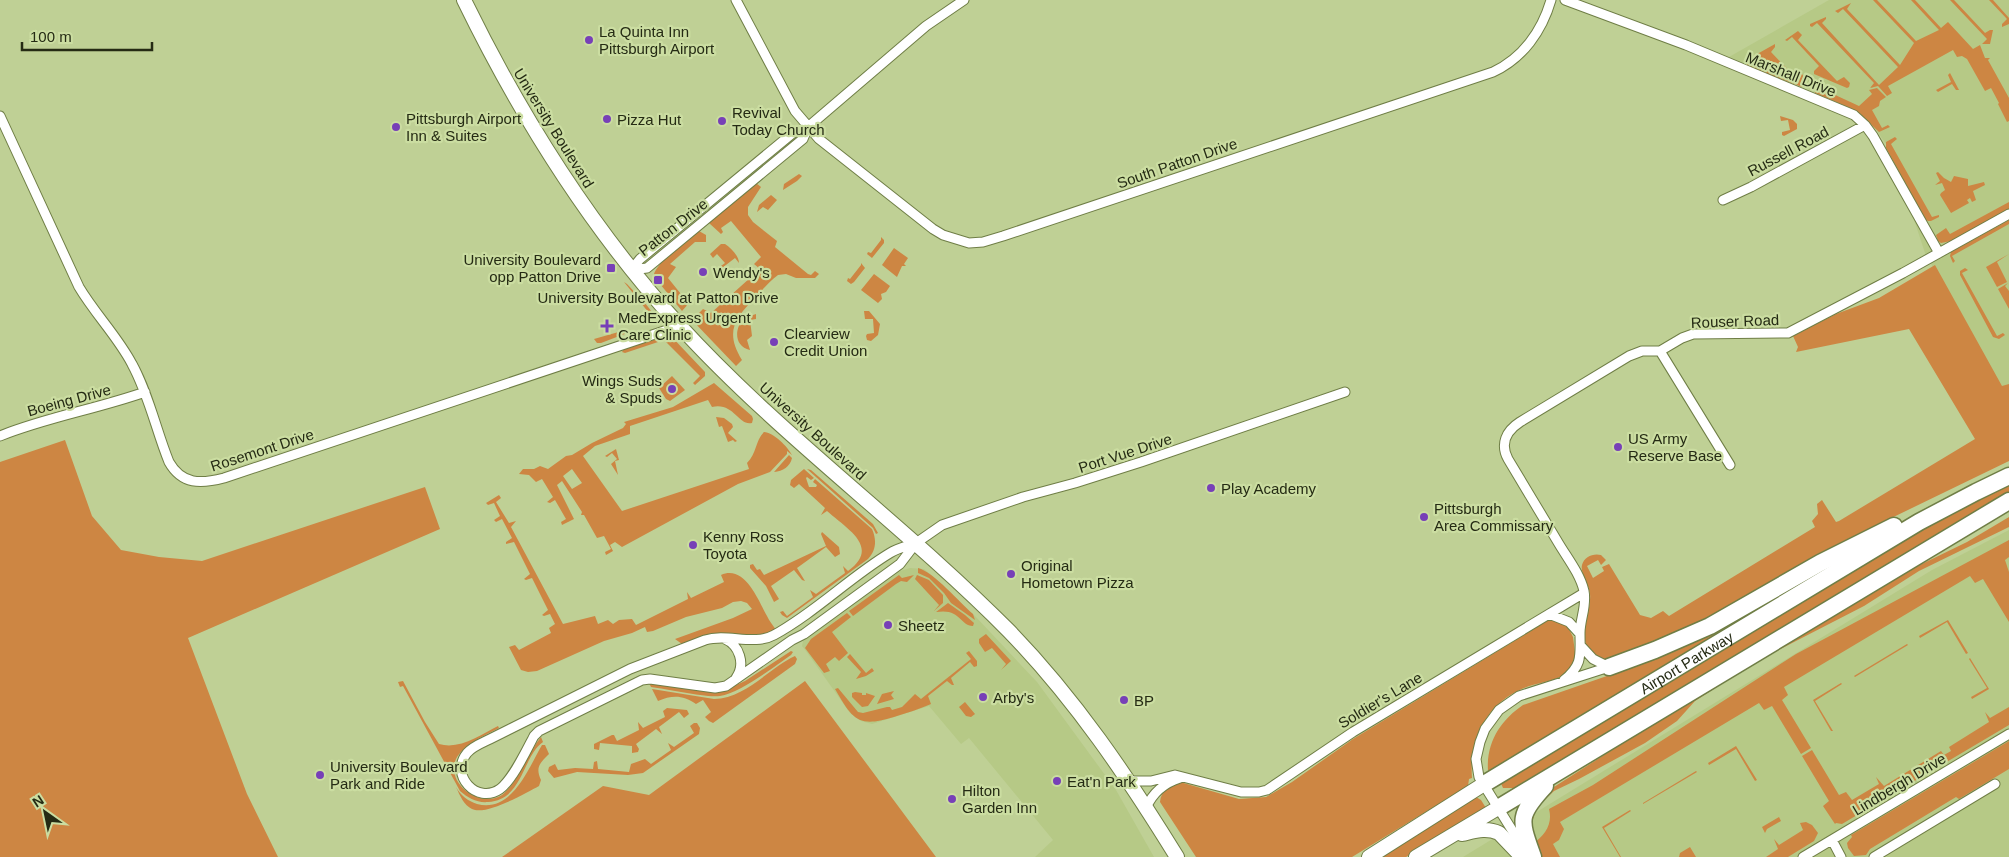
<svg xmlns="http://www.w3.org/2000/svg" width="2009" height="857" viewBox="0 0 2009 857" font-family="Helvetica,sans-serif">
<rect width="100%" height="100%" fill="#bfd095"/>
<path fill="#b6c986" d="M1829,0H2009V404L1925,253L1892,153L1864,112L1729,57Z
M2009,530V857H1463L1932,570Z
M910,568L924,569L930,574L975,616L1037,682L1116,790L1154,857H1035L1053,840L969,738L961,744L929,706L872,724L861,721L850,713L806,651L802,646L803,641L897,572Z"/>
<path fill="#cd8643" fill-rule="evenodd" d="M1873,0H1877L1916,41L1939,30L1911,0H1915L1941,28L1948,22L1973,49L1980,45L1985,58H1990L1988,60L2009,98V121L2007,122L1998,104L1999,103L1991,88L1985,91L1967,59L1962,56L1957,57L1953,50L1888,86L1892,93L1887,96L1878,86L1870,88L1874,83L1817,23L1812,27L1810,26V24L1826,17V19L1822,23L1879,85L1898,67L1843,9L1838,13L1835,11L1851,3L1847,9L1900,65L1914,43Z
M1950,0H1954L1985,33L1990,30H1993L1990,44H1982L1987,39Z
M1989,0H1993L2009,18V24L2002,27V24L2007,19Z
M1798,31L1802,35L1798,40L1837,81L1844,77L1850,83L1849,87L1847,88L1814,74V71L1819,66L1792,37L1787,41L1785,40Z
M1775,44V47L1771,52L1795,77L1802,74L1806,80L1805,86L1802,87L1747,66L1746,63L1750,58Z
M1950,73L1959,90H1956L1952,84L1938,92L1936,90L1951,82L1948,75Z
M1818,87L1859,106L1872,94L1869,90L1877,88L1886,97L1880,101L1879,106L1872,110L1882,128L1888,125L1890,127L1879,132L1857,111L1815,93V88Z
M1780,116L1793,120L1797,124V129L1784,136L1782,135V132L1790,130L1788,120L1781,121Z
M1895,137L1897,139L1891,144L1932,217L1939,215V217L1931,221H1928L1925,219L1886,148V142Z
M1938,172L1944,178L1951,182L1954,176L1968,179V186L1984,182L1985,185L1973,191L1976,200L1972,202L1970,198L1967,200L1969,203L1951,213L1940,195L1941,193L1945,190L1942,183L1935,185L1940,181L1936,173Z
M799,174L802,176L797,181L783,190L784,184Z
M756,183L761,187L748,207V215L753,222L777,241L775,247L808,274L811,275L815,271L819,274L815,278H796L786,274L778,275C769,282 762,290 755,298C734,319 725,332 742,360L736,366L692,320L703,309L711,313L760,269L754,264L761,257L731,221L721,228L723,232L721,234L709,223Z
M771,195L777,200L768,210L763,207L757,212L759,205Z
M2009,202V209L1951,241L1941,243L1938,241L1936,235L1946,228L1950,234Z
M2009,220V224L1952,256L1955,261L1953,263L1950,256L1951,252Z
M699,231L706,235V242H695L670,264L676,267L668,278L685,299L690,296V302L682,311L656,279L654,274C658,262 687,236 699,231Z
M881,237L884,240V243L872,258L867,254L868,252L871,253L881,240Z
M721,244H725C731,248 739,256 739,263L735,258L722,268L721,266L725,263L717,254L713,258L710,254Z
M894,248L908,258L904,264L906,266H902L897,277L882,265Z
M2009,254L1997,262L2007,282L1997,287L1986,267Z
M861,263L865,268L854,282L851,284L847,281L848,278L850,279L861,265Z
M1935,265L2002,386L2009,384V461L1846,540L1727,609L1684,631L1609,659C1603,660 1600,658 1595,655C1574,644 1592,612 1590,594C1589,585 1580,573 1582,565C1584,557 1593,553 1601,555L1606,560L1601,565L1598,560L1587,566L1593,578L1604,571L1602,567L1609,564L1640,615L1651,618L1663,611L1669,616L1815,527L1812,521L1818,514L1817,504L1822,500L1836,522L1839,521L1975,439L1909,329L1796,352L1798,347L1793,336L1836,314L1879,298Z
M1965,268L1968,270L1962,273L1997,336L2003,333L2005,335L1999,339L1993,337L1960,275V271Z
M874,274L890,286L886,292L881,294L882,299L878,303L861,290Z
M624,282L627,284C635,293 656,312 657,323Z
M2008,283L2005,286L2009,291V309L1998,289Z
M864,311H869L880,324L878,335L871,341L867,340L866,336L867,334L874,333L873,319H865Z
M756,314V319L750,320L752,336L747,340L750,350C734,346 734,329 744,318Z
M635,330L601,343H597L594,339L622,331L625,333Z
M670,335L705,372V376L695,385L693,383L700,376L664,340L625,353L622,352L624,349Z
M672,376L685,390L670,401L666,399L659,388Z
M714,383L752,416L753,419L752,423C738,426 734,402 712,407L708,400L630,426V434L595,446L583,456L622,511L749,469L747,463C757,453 755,441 764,432C773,432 788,447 792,455L787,451V454L770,472L738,484L622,547L615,542L610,545L613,551L606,555L605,552L611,549L604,536L597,538L584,515H581L582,512L562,481L557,485L574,519L562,525L561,522L566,519L555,500L550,503L547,502L553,497L542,479L536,482L529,475L519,474L523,469H534L540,466L548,469L566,456L572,455L592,443L623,428L626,424L624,422L673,407ZM572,469L582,483L572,489L563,476Z
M716,417L724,418L732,424L733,427L728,433L737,441L735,442L733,440L728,442L722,426L719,427Z
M65,440L92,516L121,550L159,557L202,561L425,487L440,529L188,638L247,794L278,857H0V462Z
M616,449L619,460L615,461L618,475L611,464L617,459L612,453L607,457L605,456Z
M789,455L792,458C790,467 783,471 774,472Z
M804,469L814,478L811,480L807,477L806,478L809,487H816L817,485L813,482L815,479L872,529C877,540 876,551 868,559L787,618L782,615L780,612L783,611L787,616L813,597L810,590L816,594L845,573L843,566L848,571C881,547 847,529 827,511L821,515L825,508L799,484L794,488L790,485L791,480Z
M807,469L811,470L873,524L878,533L876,534L873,528Z
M2009,482V495L1513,791L1512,788H1503L1500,781L1926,524Z
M499,495L501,498L496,502L509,523L516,521L511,527L563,624L595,616L598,624L608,620L613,624L619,620L632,619L636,625L688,599L687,592L691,598L724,582L721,575C745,564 759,602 767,616C769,621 773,625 776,630L764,635L712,633L682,644L675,639L733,618L752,609L747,603L741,601L733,602L722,608L686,617L653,631L647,632L645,627L632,633L604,641L537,671L528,672L521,670L509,647L515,645L519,650L551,633L549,628L555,624L550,614L544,616L542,615L548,610L532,578L526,580L524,579L530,574L514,542L506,544V542L512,538L502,519L496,522L494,520L500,516L494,503L488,505L486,503Z
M2009,517V527L1919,571L1864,606L1759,660L1695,701L1677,721L1645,743L1579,779L1554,791L1537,807L1529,831C1531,813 1540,797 1554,787L1687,702L1889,580L1967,542Z
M822,532L839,547L840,554L835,557L826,547L797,568L805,581L802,580L794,570L771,586L779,599L774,602L766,586L750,568V565L753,564L757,570L760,569L764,575L826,546L821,534Z
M2009,540V557L2005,560L2009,572V622L1983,579L1975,583L1970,576L1784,687L1788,695L1782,700L1811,748L1801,754L1772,706L1764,710L1759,703L1560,822L1564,829L1559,840L1553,844L1560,857H1540L1533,844C1545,835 1553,824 1549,809L1593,785L1796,654Z
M918,568C934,572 960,603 973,614L975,620L951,603L944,593L929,578L918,573Z
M899,575L902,578L914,575L907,582L901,581L896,584L853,616L849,611Z
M917,575L929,580L943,595V603L934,611L939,605L915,579Z
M1775,595L1778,599L1493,771L1492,769L1488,771C1486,742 1501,720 1523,705L1653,660L1676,649Z
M948,603L965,615L974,623L973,626C959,625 961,608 936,612Z
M847,613L851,617L832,632L848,653L839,661L835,657L826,664L830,671L824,673L805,648L811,639Z
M1948,620L1968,653L1966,654L1947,622L1920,638L1919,636Z
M1547,621H1556L1567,625L1573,637L1576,660C1573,665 1569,672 1564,675C1552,682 1536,683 1524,688C1487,703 1469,739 1472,778L1469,779L1468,786L1352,857H1196L1160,802C1161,790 1170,786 1180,782L1239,799L1266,797L1292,782L1353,739Z
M986,634L1011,661L1001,670L1006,664L992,648L985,652L979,643V639Z
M1907,644L1908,645L1855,677L1854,676Z
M791,651L793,652L791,655C774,667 740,693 720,696C706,698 668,689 651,687L649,683L721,692L745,681Z
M969,651L977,661V666L974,667L970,662L951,678L954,685H952L947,681L928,696L931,704C920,709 906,713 894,717C858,728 853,720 835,689L838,688L858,712L863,713L887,707H890L892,710L902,707L915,694L921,699L971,659L966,653Z
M850,654L866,673L872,668L874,671L866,676L856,679L861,672L847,657Z
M795,656L797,659L795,664L713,723L709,721L705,717L711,712L703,700L696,704C683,695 672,695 658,701L652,689L714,699C746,698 769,668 795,656Z
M1970,658L1989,689L1972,699L1971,697L1987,688L1969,659Z
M403,681L425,722L439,744C460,750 480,735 498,726L499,728C484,736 464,744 456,759C445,784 481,809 502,795C518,783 528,753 541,737L543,742C522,757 523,800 488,802C477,803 468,798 460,791L403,686L400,687L398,682Z
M805,681L936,857H502L603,786L649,795Z
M1841,683L1842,684L1815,701L1833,731H1831L1813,700Z
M894,691L891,695L894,699L877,704L882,694Z
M855,692L862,693V695H866V693L875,696L868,706L862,707L852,697V693Z
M965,702L975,714L971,717L966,716L959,707Z
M2009,707V725L1842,824L1836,823L1835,824L1823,806L1829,801L1802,756L1812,750L1839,795L1846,792L1852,800L1879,784L1876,777L1884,786L1941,751L1944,755L1951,751L1949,747L1989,722L1985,712L1990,718Z
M667,708L687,710L689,714L684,718L679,712L659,727L662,734L656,729L636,744L639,749L638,752L632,753V746L600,743L599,750L594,749V744L612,735H614L617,741L639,730L638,722L643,728L665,717L663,711Z
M694,723H697L700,728L699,734L643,773L628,775L577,772L554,778L548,771L549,767L555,764L558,770L575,768L593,769L594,762L597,761L598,769L629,772L631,764L645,759L651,764L671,750L668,743L674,747L694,733L690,726Z
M2009,741V769L1959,799L1956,797L1870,849L1866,855L1854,856L1848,848L1847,843L1852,837L1851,835Z
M542,745H545L549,754C540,763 535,767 541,780L539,786C526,793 486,816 472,809C464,805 460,796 456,787C461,796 468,801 477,804C512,813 528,769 542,745Z
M1736,746L1757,780L1755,781L1736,749L1709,765L1708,763Z
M1696,771L1697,772L1643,804V803Z
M1476,797L1481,800L1486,808L1406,857H1379Z
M1630,810L1631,811L1604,828L1621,857H1620L1602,827Z
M1779,817L1781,821L1767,829L1765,833L1762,827Z
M1806,822L1812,825L1818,833L1814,841L1788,857H1766L1778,849L1774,839L1779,845L1803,830L1800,823Z
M1690,847L1696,857H1679L1680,853Z"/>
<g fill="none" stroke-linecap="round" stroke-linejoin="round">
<g stroke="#6f7e46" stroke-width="11">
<path id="minor" d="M736,0L795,111L819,139L933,229L943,235L969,243L983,242L1003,236L1493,72C1523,58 1542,31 1551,0
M1565,0L1686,45L1854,115L1865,125L1873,136L1939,253
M0,116L79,287C95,314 118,337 132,364C149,395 156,430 169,462C182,485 201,484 224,478L679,326
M1723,200L1751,187L1865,125
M631,270L640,259L794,132L808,127L926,26L964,0
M631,270L647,268L803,139L808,127
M0,436C47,417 97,409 145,392
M1730,465L1660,351L1682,338L1693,334L1788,333L1903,273L2009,214
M916,543C908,546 898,548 890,553C850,577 816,612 774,635C754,646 727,633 705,640L630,669L490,739C482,743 473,746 467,753C449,775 477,805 500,789C513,779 526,751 534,736L539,731L642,680L650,679L715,688L726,686L792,640L804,634L900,564L916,543L942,525L1023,497L1075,483L1141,462L1345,392
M1549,614L1569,622L1580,634
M725,639C739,645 746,664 736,678
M1581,646L1593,659L1609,667
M1564,680C1583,665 1580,655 1580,633C1580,619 1587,606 1584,591C1580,574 1568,559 1559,544C1542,516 1525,487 1508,459C1500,444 1506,431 1520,422L1629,356L1642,351H1660
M1129,781H1151L1175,775L1241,792H1259L1267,790L1353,732L1584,593
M1146,808C1153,792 1164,783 1180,778
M1832,840L1841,857
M1525,851L1479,777L1476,759L1480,742L1485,729L1499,710L1519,696L1609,667
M1803,857L2009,734
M1874,857L1995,784"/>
</g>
<g stroke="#6f7e46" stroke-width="16">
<path id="primary" d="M464,0C521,117 590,227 678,324C779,435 903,524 1009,631C1075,699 1127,776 1177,857"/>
</g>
<g stroke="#6f7e46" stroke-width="16">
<path id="trunk" d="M1462,834C1475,831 1486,827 1499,833L1522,857
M1369,857L1484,784
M1416,857L1498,808"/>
</g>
<g stroke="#6f7e46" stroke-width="19">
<g id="motorway">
<path d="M1609,667L1655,650L1710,626L1820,563L1894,526"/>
<path id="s1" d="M1484,784L1919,522L1976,492L2009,476"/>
<path d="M1498,808L2009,501"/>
<path d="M1533,857C1520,820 1517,816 1545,786"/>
</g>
</g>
<use href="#minor" stroke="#fff" stroke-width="9"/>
<use href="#primary" stroke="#fff" stroke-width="14"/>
<use href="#trunk" stroke="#fff" stroke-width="14"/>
<use href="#motorway" stroke="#fff" stroke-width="16"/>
</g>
<g fill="#7740b7" stroke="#cbdda1" stroke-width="2">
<circle cx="589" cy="40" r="5"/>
<circle cx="607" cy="119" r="5"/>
<circle cx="722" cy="121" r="5"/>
<circle cx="396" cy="127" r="5"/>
<rect x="606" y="263" width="10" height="10" rx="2.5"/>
<circle cx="703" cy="272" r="5"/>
<rect x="653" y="275" width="10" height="10" rx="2.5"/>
<path d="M604.5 318.5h5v5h5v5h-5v5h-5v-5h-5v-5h5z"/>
<circle cx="774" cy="342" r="5"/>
<circle cx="672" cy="389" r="5"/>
<circle cx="1618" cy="447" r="5"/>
<circle cx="1211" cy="488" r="5"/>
<circle cx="1424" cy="517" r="5"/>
<circle cx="693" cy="545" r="5"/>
<circle cx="1011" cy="574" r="5"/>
<circle cx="888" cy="625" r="5"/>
<circle cx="983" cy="697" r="5"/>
<circle cx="1124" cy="700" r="5"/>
<circle cx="320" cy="775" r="5"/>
<circle cx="1057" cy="781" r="5"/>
<circle cx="952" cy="799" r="5"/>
</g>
<g text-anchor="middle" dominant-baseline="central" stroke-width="4.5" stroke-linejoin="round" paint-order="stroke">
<g font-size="15" fill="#252b14" stroke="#cbdda1" text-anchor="start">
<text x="599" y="31">La Quinta Inn<tspan x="599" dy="17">Pittsburgh Airport</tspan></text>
<text x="732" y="112">Revival<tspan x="732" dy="17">Today Church</tspan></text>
<text x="406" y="118">Pittsburgh Airport<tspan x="406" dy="17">Inn &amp; Suites</tspan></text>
<text x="617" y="119">Pizza Hut</text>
<text x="601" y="259" text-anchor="end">University Boulevard<tspan x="601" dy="17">opp Patton Drive</tspan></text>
<text x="713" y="272">Wendy's</text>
<text x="658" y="297" text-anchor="middle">University Boulevard at Patton Drive</text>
<text x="618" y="317">MedExpress Urgent<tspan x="618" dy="17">Care Clinic</tspan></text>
<text x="784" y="333">Clearview<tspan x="784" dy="17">Credit Union</tspan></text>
<text x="662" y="380" text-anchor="end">Wings Suds<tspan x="662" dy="17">&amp; Spuds</tspan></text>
<text x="1628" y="438">US Army<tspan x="1628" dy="17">Reserve Base</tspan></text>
<text x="1221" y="488">Play Academy</text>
<text x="1434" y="508">Pittsburgh<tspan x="1434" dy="17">Area Commissary</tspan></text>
<text x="703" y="536">Kenny Ross<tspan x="703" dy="17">Toyota</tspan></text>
<text x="1021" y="565">Original<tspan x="1021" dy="17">Hometown Pizza</tspan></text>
<text x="898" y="625">Sheetz</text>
<text x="993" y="697">Arby's</text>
<text x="1134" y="700">BP</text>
<text x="330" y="766">University Boulevard<tspan x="330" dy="17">Park and Ride</tspan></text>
<text x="1067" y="781">Eat'n Park</text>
<text x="962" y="790">Hilton<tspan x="962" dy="17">Garden Inn</tspan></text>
</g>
<g font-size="15" fill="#252b14" stroke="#cbdda1">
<text transform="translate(1791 74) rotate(22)">Marshall Drive</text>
<text transform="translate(554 128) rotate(58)">University Boulevard</text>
<text transform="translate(1788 151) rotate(-28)">Russell Road</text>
<text transform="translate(1177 163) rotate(-19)">South Patton Drive</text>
<text transform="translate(673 227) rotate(-38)">Patton Drive</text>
<text transform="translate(1735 321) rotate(-2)">Rouser Road</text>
<text transform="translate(69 400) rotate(-15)">Boeing Drive</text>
<text transform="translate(813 431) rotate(42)">University Boulevard</text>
<text transform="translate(262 450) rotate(-18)">Rosemont Drive</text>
<text transform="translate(1125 453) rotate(-18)">Port Vue Drive</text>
<text stroke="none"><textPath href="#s1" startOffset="236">Airport Parkway</textPath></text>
<text transform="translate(1380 700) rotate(-31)">Soldier's Lane</text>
<text transform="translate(1899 784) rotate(-31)">Lindbergh Drive</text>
</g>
</g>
<g transform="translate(45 812) rotate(327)" stroke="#cbdda1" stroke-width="4" paint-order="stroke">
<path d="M0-4L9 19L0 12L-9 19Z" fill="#252b14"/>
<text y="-8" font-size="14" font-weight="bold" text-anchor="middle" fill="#252b14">N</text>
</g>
<path d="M22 42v8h130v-8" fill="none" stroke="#252b14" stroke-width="2.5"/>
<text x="30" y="42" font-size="15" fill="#252b14" stroke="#cbdda1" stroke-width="4" paint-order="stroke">100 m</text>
</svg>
